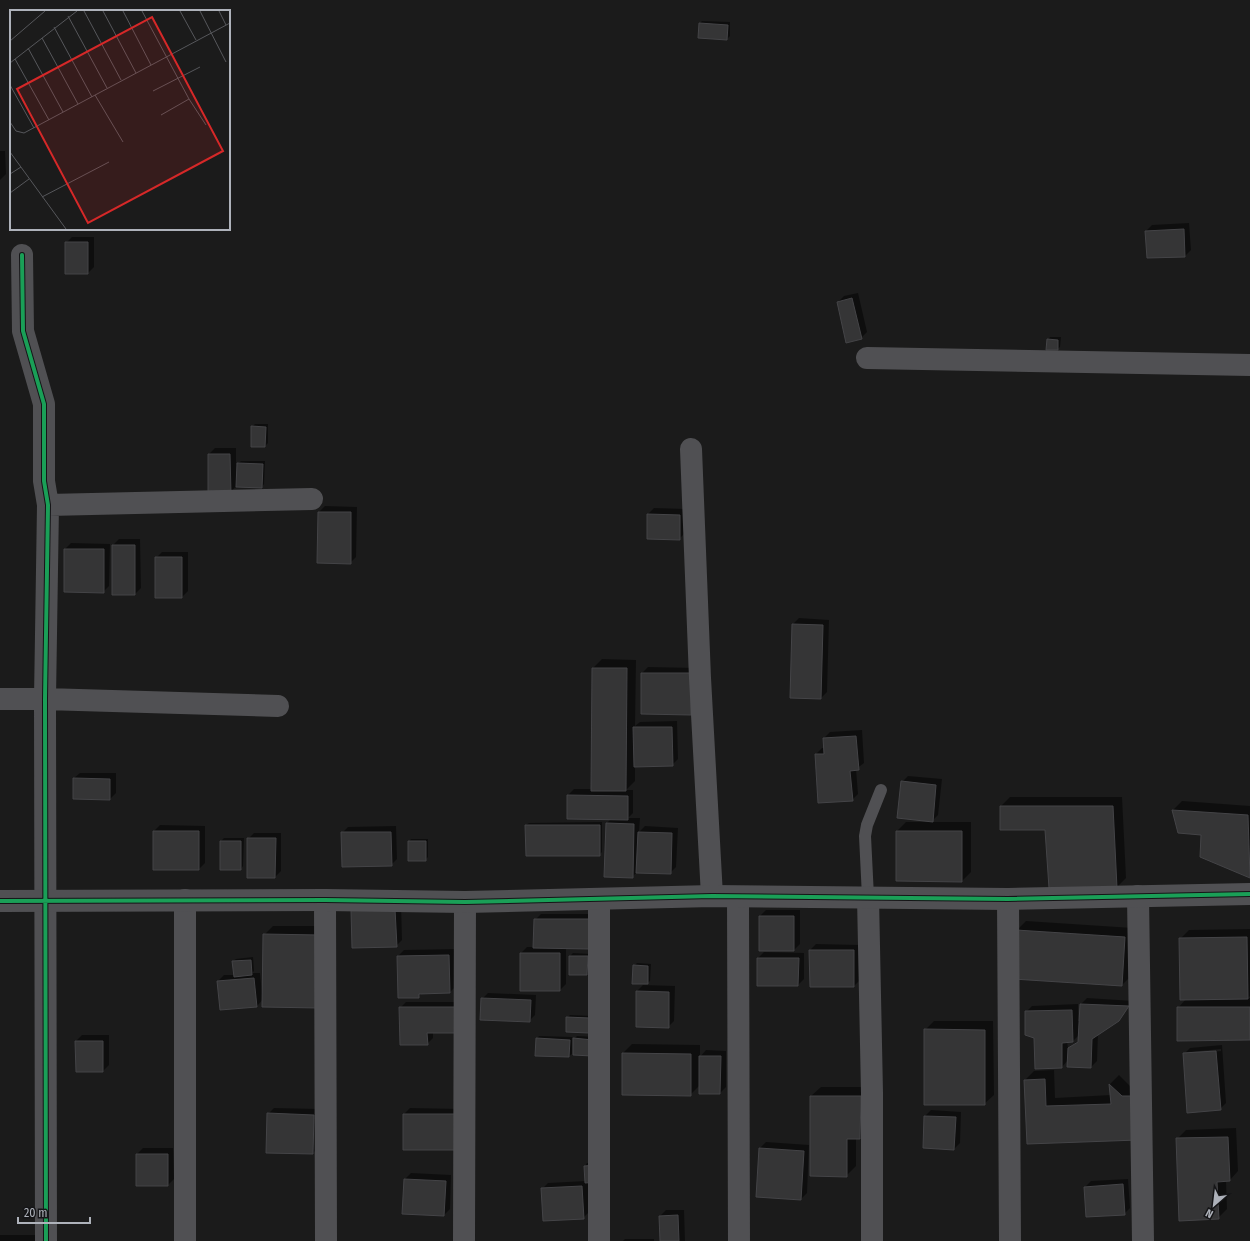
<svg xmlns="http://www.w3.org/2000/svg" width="1250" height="1241" viewBox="0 0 1250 1241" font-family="'Fira Sans Condensed',sans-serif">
<rect width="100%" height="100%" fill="#1b1b1b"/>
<path fill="#0007" fill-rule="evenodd" d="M702,21L730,22V36L727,39L699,24Z
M0,151H5L6,174L0,180Z
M1189,223L1191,250L1185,256L1146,231L1152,225Z
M72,237H94V267L88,273L66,243Z
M858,293L867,332L861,338L838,302L844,296Z
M1050,337H1061L1060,347L1057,349L1048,340Z
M255,424H268V443L265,446L252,427Z
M215,448H236V465L241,461H265L264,484L262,487L236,486L230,493L209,454Z
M325,506L357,507L356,557L350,563L319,512Z
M654,508L686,509L685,533L679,539L648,514Z
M119,539H140L141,588L135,594L113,545Z
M71,543L110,544L109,586L103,592L65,549Z
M162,552H188V591L182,597H156V558Z
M799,618L829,620L827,692L821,698L793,624Z
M602,659L636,660L635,726L640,722L677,721L678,759L672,765L635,766V781L626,790H633V813L628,818H640L639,832L645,826L678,828L676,867L670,873L637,872L632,877L607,823L611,819L568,795L574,789H592L593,668Z
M648,667L697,668L696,708L642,673Z
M862,730L864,763L856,769L858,794L852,800L816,754L822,748H824V738L830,732Z
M80,773H116V793L110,799L74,778Z
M908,776L942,779L938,815L931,822H971V872L962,881L897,831L906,822H930L902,782Z
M1010,797H1122L1126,878L1117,887L1045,829H1001V806Z
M1182,801L1250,806V877L1202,834L1179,832L1173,810Z
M602,822V852L599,855L526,825L529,823Z
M160,825L205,826V863L199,869L154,831Z
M396,826L397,859L391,865L342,833L348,827Z
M254,833H281V871L275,877H248V839Z
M224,838H244L243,866L241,869H221V841Z
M411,839H428V857L425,860L409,842Z
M401,904L402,940L396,946L358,905Z
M766,910H800V944L794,950H760V916Z
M541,914H596L566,947V984L560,990L521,953L527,947H534L535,920Z
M1026,921L1133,928L1131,976L1122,985L1017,930Z
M273,926H328L257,1006L218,981L224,975H234L233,961L236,959L253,957L254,971L252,973H260L262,993H263L264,935Z
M1250,929V996L1248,998H1250V1039L1178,1008L1186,999L1180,939L1189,930Z
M816,944L860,945V980L854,986L810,950Z
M455,949L456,986L450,992L422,993L418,997L398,956L404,950Z
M764,952L804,953V979L798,985L758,958Z
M573,953L590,954V971L587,974L570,956Z
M637,963L651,964L650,981L647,983L634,966Z
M643,985L675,986L674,1021L668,1027L637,991Z
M488,993L536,995L535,1015L529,1021L482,999Z
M1087,998L1134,1001L1118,1020L1098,1034L1097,1061L1091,1067L1068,1066V1060L1062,1067L1035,1037L1026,1012L1032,1006L1078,1004V1021H1080L1081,1004ZM1079,1035V1040L1068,1049L1067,1041H1073Z
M406,1002H461L433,1032V1038L427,1044L400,1008Z
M570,1015L592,1016L591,1029L567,1018Z
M934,1021H993L994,1095L984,1104L925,1030Z
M82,1035H109V1065L103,1071L76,1041Z
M539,1036L572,1037V1054L569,1056L536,1055L537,1039Z
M577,1036L595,1037L594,1052L574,1039Z
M632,1044L700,1045V1057L706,1050L726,1051V1087L720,1093L700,1085L690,1095L623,1053Z
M1222,1045L1226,1103L1220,1109L1184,1054L1190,1048ZM1221,1049V1051L1189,1054V1052Z
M1054,1070L1055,1098L1111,1095L1110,1084L1119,1075L1132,1088L1146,1130L1028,1143L1025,1080L1034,1071Z
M821,1087H869V1129L860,1138H856V1166L846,1176L811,1175V1096Z
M274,1108L319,1109V1147L313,1153L268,1114Z
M410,1108L461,1109L456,1149L404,1114Z
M931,1110L961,1112L960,1143L954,1149L925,1116Z
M1236,1128L1238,1171L1229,1181H1226L1227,1209L1218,1218L1177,1139L1186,1130Z
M766,1142L809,1145L807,1193L801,1199L760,1148Z
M143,1148H173L174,1179L168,1185L137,1154Z
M587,1163H600L588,1182L589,1212L583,1218L542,1189L548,1183L586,1181L585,1166Z
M411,1173L451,1175L450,1209L444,1215L405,1179Z
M1128,1179L1130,1208L1124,1214L1085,1187L1091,1181Z
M666,1210H684L685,1241H661L660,1216Z
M0,1235H40V1241H0Z
M625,1239H654V1241H623Z"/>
<path fill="#353536" stroke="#444447" d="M699,23L728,25L727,40L698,38Z
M1184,229L1185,257L1147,258L1145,231Z
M65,242H88V274H65Z
M852,298L862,339L846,343L837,302Z
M1047,339L1058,340V350H1046Z
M251,426L266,427L265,447H251Z
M208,454H230L231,494H208Z
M237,463L263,464L262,488L236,487Z
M318,512H351V564L317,563Z
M647,514L680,515V540L647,539Z
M112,545H135V595H112Z
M64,549H104V593L64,592Z
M155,557H182V598H155Z
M792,624L823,625L821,699L790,698Z
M592,668H627L626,791H591Z
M641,673H691V715L641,714Z
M633,727H672L673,766L634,767Z
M856,736L859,770L850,771L853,801L818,803L815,754H824L823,738Z
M73,778L110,779V800L73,799Z
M901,781L936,785L933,822L897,818Z
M567,795L628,796V820L567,819Z
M1000,806H1113L1117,888H1049L1045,830H1000Z
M1172,810L1248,815L1250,878L1200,857L1201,835L1178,833Z
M606,823L634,824L633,878L604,877Z
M525,825H600V856H526Z
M153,831H199V870H153Z
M896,831H962V882L896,881Z
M341,832H391L392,866L342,867Z
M638,832L672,833L671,874L636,873Z
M247,838H276L275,878H247Z
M220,841H241V870H220Z
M408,841H426V861H408Z
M395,909L397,947L352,948L351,910Z
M759,916H794V951H759Z
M534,919H590V949L533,948Z
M1016,930L1125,937L1122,986L1013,979Z
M263,934L319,935V1008L262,1007Z
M1247,937L1248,999L1180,1000L1179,938Z
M809,950H854V987H810Z
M520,953H560V991H520Z
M449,955L450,993L419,994V998H398L397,956Z
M569,956H588L587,975H569Z
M757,958H799L798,986H757Z
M251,960L252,975L234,977L232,961Z
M633,965L648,966V984H632Z
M254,978L257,1007L220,1010L217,981Z
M636,991L669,992V1028L636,1027Z
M481,998L531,1000L530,1022L480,1020Z
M1080,1004L1129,1006L1119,1021L1092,1039L1091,1068L1067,1067L1068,1048L1078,1042Z
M399,1007H456V1033H427L428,1045H400Z
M1177,1007H1250V1040L1177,1041Z
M1072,1010L1073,1042L1062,1043V1068L1035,1069L1034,1038L1025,1035V1011Z
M566,1017L590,1018L589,1033L566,1032Z
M924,1029L985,1030V1105H924Z
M536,1038L570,1040L569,1057L535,1056Z
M573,1038L593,1040L592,1056L573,1055Z
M75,1041H103V1072H76Z
M1216,1051L1221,1110L1187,1113L1183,1053Z
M622,1053L691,1054V1096L622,1095Z
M699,1056H721L720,1094H699Z
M1045,1079L1046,1106L1111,1104L1109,1084L1122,1096H1136L1138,1140L1027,1144L1024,1080Z
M810,1096H861L860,1139H847V1177L810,1176Z
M267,1113L314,1115L313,1154L266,1153Z
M403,1114H456V1150H403Z
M924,1116L956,1117L954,1150L923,1148Z
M1228,1137L1230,1181L1217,1182L1219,1219L1179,1221L1176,1138Z
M759,1148L804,1151L801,1200L756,1197Z
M136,1154H168V1186H136Z
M597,1165L598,1182L585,1183L584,1166Z
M404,1179L446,1181L444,1216L402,1214Z
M1123,1184L1125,1215L1086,1217L1084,1187Z
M582,1186L584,1219L543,1221L541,1188Z
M678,1215L679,1241H660L659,1216Z"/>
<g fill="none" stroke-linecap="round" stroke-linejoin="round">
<path stroke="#505053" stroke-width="12" d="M868,897L865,836L867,825L881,790"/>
<path stroke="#505053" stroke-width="22" d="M22,255L23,331L44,404V481L48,505L45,699L46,1241
M867,358L1250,365
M691,449L700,678L712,896
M48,505L312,499
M0,699H45L278,706
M1138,896L1143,1241
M738,897L739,1241
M868,897L872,1093V1241
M1008,899L1010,1241
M185,900V1241
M325,900L326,1241
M464,1241L465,902
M599,1241V899"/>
<path stroke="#505053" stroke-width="22" d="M0,901L325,900L465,902L712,896L1008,899L1250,894"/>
<g stroke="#151517" stroke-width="6">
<path id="cycleway" d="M22,255L23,331L44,404V481L48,505L45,699L46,1241
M0,901L325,900L465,902L712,896L1008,899L1250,894"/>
</g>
<use href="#cycleway" stroke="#1a9f57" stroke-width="4"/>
</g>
<g transform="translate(10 10)">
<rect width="220" height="220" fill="#1b1b1b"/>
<path fill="none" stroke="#56575b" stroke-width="1" d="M74,1L111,70M93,1L126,63M113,1L141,55M132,1L179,89L196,115M170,1L186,30M190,1L216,52M209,1L216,15M58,6L97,78M44,17L82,87M32,28L68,94M0,31L35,1M18,38L53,102M5,49L39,110M0,53L67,1M0,75L24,118M143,81L190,57M85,85L113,132M151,105L179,89M0,112L6,121L14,123L220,13M0,142L56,219M0,164L11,157M0,183L19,169M32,187L99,152"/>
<path fill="#d62828" fill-opacity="0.15" stroke="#d62828" stroke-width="2" d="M142,7L213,141L78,213L7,79Z"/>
<rect width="220" height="220" fill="none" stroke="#aeb2ba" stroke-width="2"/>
</g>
<g transform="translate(1214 1205) rotate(208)" stroke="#151517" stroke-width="3" paint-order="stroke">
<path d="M0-3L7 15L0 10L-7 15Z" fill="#aeb2ba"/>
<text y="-6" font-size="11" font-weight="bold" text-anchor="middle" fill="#aeb2ba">N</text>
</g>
<path d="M18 1217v6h72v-6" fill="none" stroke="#aeb2ba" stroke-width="2"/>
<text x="24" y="1217" font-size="12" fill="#aeb2ba" stroke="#151517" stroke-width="3" paint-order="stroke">20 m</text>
</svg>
